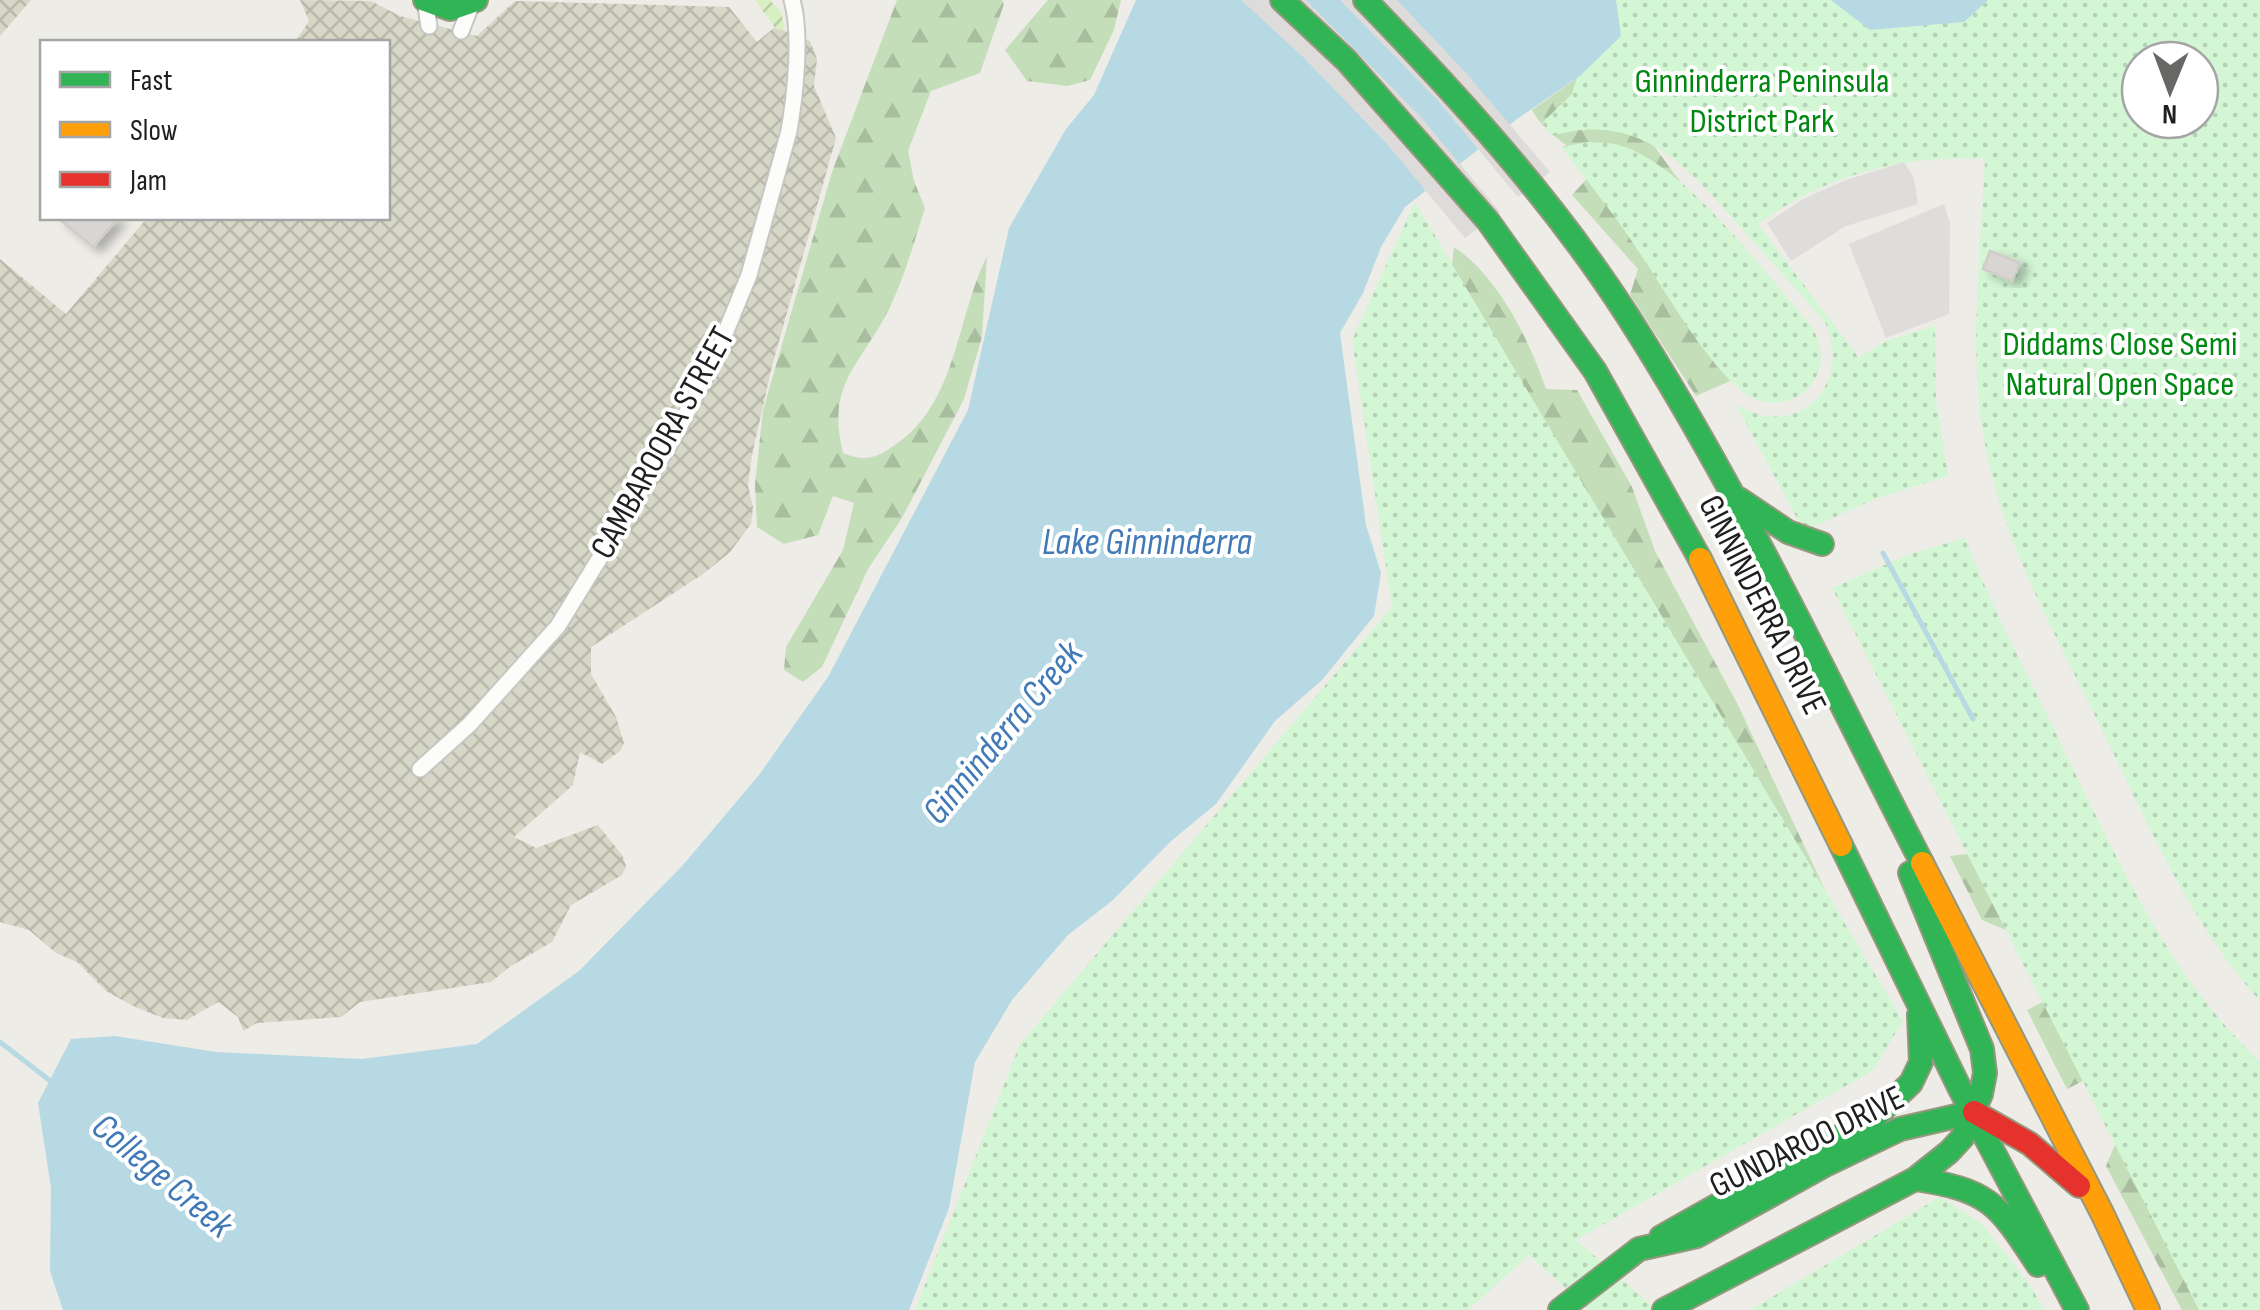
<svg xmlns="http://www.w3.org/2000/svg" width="2260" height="1310" viewBox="0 0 2260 1310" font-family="'Sofia Sans Condensed',sans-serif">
<defs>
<pattern id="construction-cross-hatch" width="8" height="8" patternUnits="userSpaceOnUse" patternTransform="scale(2.5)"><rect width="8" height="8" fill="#d7d7c8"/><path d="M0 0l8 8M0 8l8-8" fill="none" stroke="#b8b8ab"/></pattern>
<pattern id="forest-firs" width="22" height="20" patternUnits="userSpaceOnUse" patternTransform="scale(2.5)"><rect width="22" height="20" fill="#c5deba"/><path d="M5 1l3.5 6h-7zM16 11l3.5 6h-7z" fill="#a9be9f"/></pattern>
<pattern id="park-dots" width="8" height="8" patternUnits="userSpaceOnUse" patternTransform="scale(2.5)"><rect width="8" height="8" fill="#d3f6d4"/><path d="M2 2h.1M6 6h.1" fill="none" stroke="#b5d2b6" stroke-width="1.8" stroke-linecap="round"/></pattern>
<pattern id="garden-furrows" width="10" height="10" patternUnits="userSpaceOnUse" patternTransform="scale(2.5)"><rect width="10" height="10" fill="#d8eec3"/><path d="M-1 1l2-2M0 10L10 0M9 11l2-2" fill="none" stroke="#b9cca7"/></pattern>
<filter id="shadow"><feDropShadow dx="8" dy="5" stdDeviation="5" flood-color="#0004"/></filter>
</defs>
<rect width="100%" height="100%" fill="#edece7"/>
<path fill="url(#construction-cross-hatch)" d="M0,0H31L0,36Z
M300,0L371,1L400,16L477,36L515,1L729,7L757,42L775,27L810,41L817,59L814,86L836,138L772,366L752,455L748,486L753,507L751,524L730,552L703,574L591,647V674L616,717L624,743L620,751L602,764L580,752L573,785L514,837L536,848L598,825L622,855L626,866L622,875L571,905L552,942L511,966L491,982L360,1002L341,1017L257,1023L243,1031L238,1017L218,1002L187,1020L163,1018L135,1007L106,991L77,962L56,953L29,930L0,922V259L66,314L147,218H388V42H295L309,21Z"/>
<path fill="url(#forest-firs)" d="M897,0H1002L1004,4L980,73L931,91L908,151L914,181L925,208C914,242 904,279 888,311C859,367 826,384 843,453C867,463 879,457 899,442C957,400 957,316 987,256L982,337L964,399L902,518L868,569L822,667L803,682L784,670L786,647L843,550L854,503L833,496L818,535L784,544L757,527L755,484L763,410L832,172Z
M1048,0H1121L1114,30L1090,80L1067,86L1027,81L1005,50Z
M1581,75L1654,146L1698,206L1751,381H1730L1696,396L1630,295L1638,269L1572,195L1593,172C1577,147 1545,136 1532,110Z
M1454,247C1498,276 1530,341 1546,389L1577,390L1632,487L1655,551L1738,705L1857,958L1447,309Z
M2000,850L2042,945L1982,920L1950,856Z
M2060,993L2095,1075L2067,1089L2027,1010Z
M2125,1121L2260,1310H2182L2106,1166Z"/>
<path fill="url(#park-dots)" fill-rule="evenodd" d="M1605,0H1832L1859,19L1918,27L1968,0H2260V1001C2188,921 2147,821 2100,726C2055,633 2002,542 1984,439C1968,348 1981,251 1985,159C1900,155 1828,174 1758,224L1859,358L1885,341L1935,326L1936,400L1948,476L1875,499L1804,531L1736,405C1746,409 1756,415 1767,416C1821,423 1848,364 1824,321C1797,290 1769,259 1741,228C1689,168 1640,110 1552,136L1542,123L1571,95ZM2140,60H2200V120H2140Z
M1587,142C1600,143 1613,142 1625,147C1690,170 1766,275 1813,328C1821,345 1825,361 1815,379C1801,405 1766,410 1743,392C1707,364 1669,297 1643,258C1618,219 1589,183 1561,147Z
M1415,202L1903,1021L1872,1071L1576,1240L1657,1310H1590L1529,1255L1468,1310H915L1020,1044L1392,607L1352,340Z
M1965,538C1992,609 2029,677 2062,746C2117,858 2167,974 2260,1062V1310H2199L1832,588L1910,554Z
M1940,1197L1981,1223L2030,1285L2044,1310H1750Z"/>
<path fill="url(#garden-furrows)" d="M755,0H770L781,12L785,30L776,29Z"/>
<path fill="#dedddb" d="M1904,162L1914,178L1918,204L1846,226L1791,261L1767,223L1803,199L1846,180Z
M1944,204L1950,223L1949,314L1886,338L1849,244Z"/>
<path fill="#b7d9e4" d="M1136,0H1616L1621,36L1581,75L1517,119L1405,207L1381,247L1363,293L1340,333L1366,525L1381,573L1374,616L1322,680L1275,721L1216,804L1170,842L1113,900L1068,935L1012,1000L975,1062L949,1208L909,1310H63L50,1271L51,1188L38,1103L71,1039L115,1036L216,1052L362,1059L477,1044L579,971L683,865L759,775L828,677L968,410L1009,228L1066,129L1094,95Z
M1831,0H1988L1964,22L1870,30Z"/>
<path fill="#dddcda" d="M1241,0H1306L1420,116L1500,212L1465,238L1387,144L1304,58Z
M1340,0H1397L1467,74L1550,172L1518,197L1438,101Z"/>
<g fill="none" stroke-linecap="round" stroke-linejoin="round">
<path stroke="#b7d9e4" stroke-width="5" d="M1883,553L1973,719
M0,1042L53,1083"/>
</g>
<path fill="#d8d5d2" stroke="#d0cdc8" stroke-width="2.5" filter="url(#shadow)" d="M58,218H118L93,247Z
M1990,251L2020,263L2012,281L1983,269Z"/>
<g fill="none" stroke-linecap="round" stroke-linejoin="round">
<g stroke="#c6c6c3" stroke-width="19">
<path id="street" d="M425,0L429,26
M461,31L472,3
M420,769L470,724L558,626L674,437L715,358L749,275L789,131C795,96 802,34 792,0"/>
</g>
<g stroke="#95987e" stroke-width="26">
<path id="fast" d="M425,0L450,9L476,0
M1282,0L1346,60L1488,221L1595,371L1700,559
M1365,0C1460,98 1553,200 1627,315C1739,489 1827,679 1922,863
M1739,499L1788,532L1822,544
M1841,845L1961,1091L2077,1310
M1915,1179C1990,1190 1998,1204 2038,1265
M1661,1237L1876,1116L1911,1083L1921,1062L1919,1015
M1560,1310L1639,1249L1697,1236L1827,1164L1900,1129L1974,1112
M1664,1310L1915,1179L1949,1152L1962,1138L1981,1094L1985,1073L1982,1049L1910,873"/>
</g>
<g stroke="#95987e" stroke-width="26">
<path id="slow" d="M1700,559L1841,845
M1922,863L2102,1213L2148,1310"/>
</g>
<g stroke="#95987e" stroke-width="26">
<path id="jam" d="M1974,1112L2030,1144L2079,1186"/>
</g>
<use href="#street" stroke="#fcfcfb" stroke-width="15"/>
<use href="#fast" stroke="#30b455" stroke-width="22"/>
<use href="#slow" stroke="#ff9f0a" stroke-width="22"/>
<use href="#jam" stroke="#e5322d" stroke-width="22"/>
</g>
<g text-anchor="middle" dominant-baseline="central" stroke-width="8" stroke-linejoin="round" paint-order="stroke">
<g font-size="35" fill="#018811" stroke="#fff">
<text x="1762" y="81">Ginninderra Peninsula<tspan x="1762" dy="40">District Park</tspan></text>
<text x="2120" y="344">Diddams Close Semi<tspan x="2120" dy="40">Natural Open Space</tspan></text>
</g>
<g font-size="35" fill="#1f1f1f" stroke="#fff">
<text transform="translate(663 443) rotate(-61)">CAMBAROORA STREET</text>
<text transform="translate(1762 605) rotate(63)">GINNINDERRA DRIVE</text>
<text transform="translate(1807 1142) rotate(-26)">GUNDAROO DRIVE</text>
</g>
<g font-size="38" font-style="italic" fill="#4279b7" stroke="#fff">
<text x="1147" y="542">Lake Ginninderra</text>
<text transform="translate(1003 733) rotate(-50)">Ginninderra Creek</text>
<text transform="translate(162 1176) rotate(40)">College Creek</text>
</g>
</g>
<rect x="40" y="40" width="350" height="180" fill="#ffffff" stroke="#a5a5a5" stroke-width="2.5"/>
<rect x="60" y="72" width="50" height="15" fill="#30b455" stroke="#a5a5a5" stroke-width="2.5"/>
<text x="130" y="90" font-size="30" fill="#1f1f1f">Fast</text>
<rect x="60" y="122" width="50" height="15" fill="#ff9f0a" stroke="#a5a5a5" stroke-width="2.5"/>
<text x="130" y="140" font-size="30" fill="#1f1f1f">Slow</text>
<rect x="60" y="172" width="50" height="15" fill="#e5322d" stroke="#a5a5a5" stroke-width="2.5"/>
<text x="130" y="190" font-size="30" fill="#1f1f1f">Jam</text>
<g transform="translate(2170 90) rotate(181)"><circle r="48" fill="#ffffff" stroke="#a5a5a5" stroke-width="2.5"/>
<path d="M0-8L18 38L0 25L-18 38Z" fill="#676765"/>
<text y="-15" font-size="28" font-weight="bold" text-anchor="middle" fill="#1f1f1f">N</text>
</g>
</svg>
